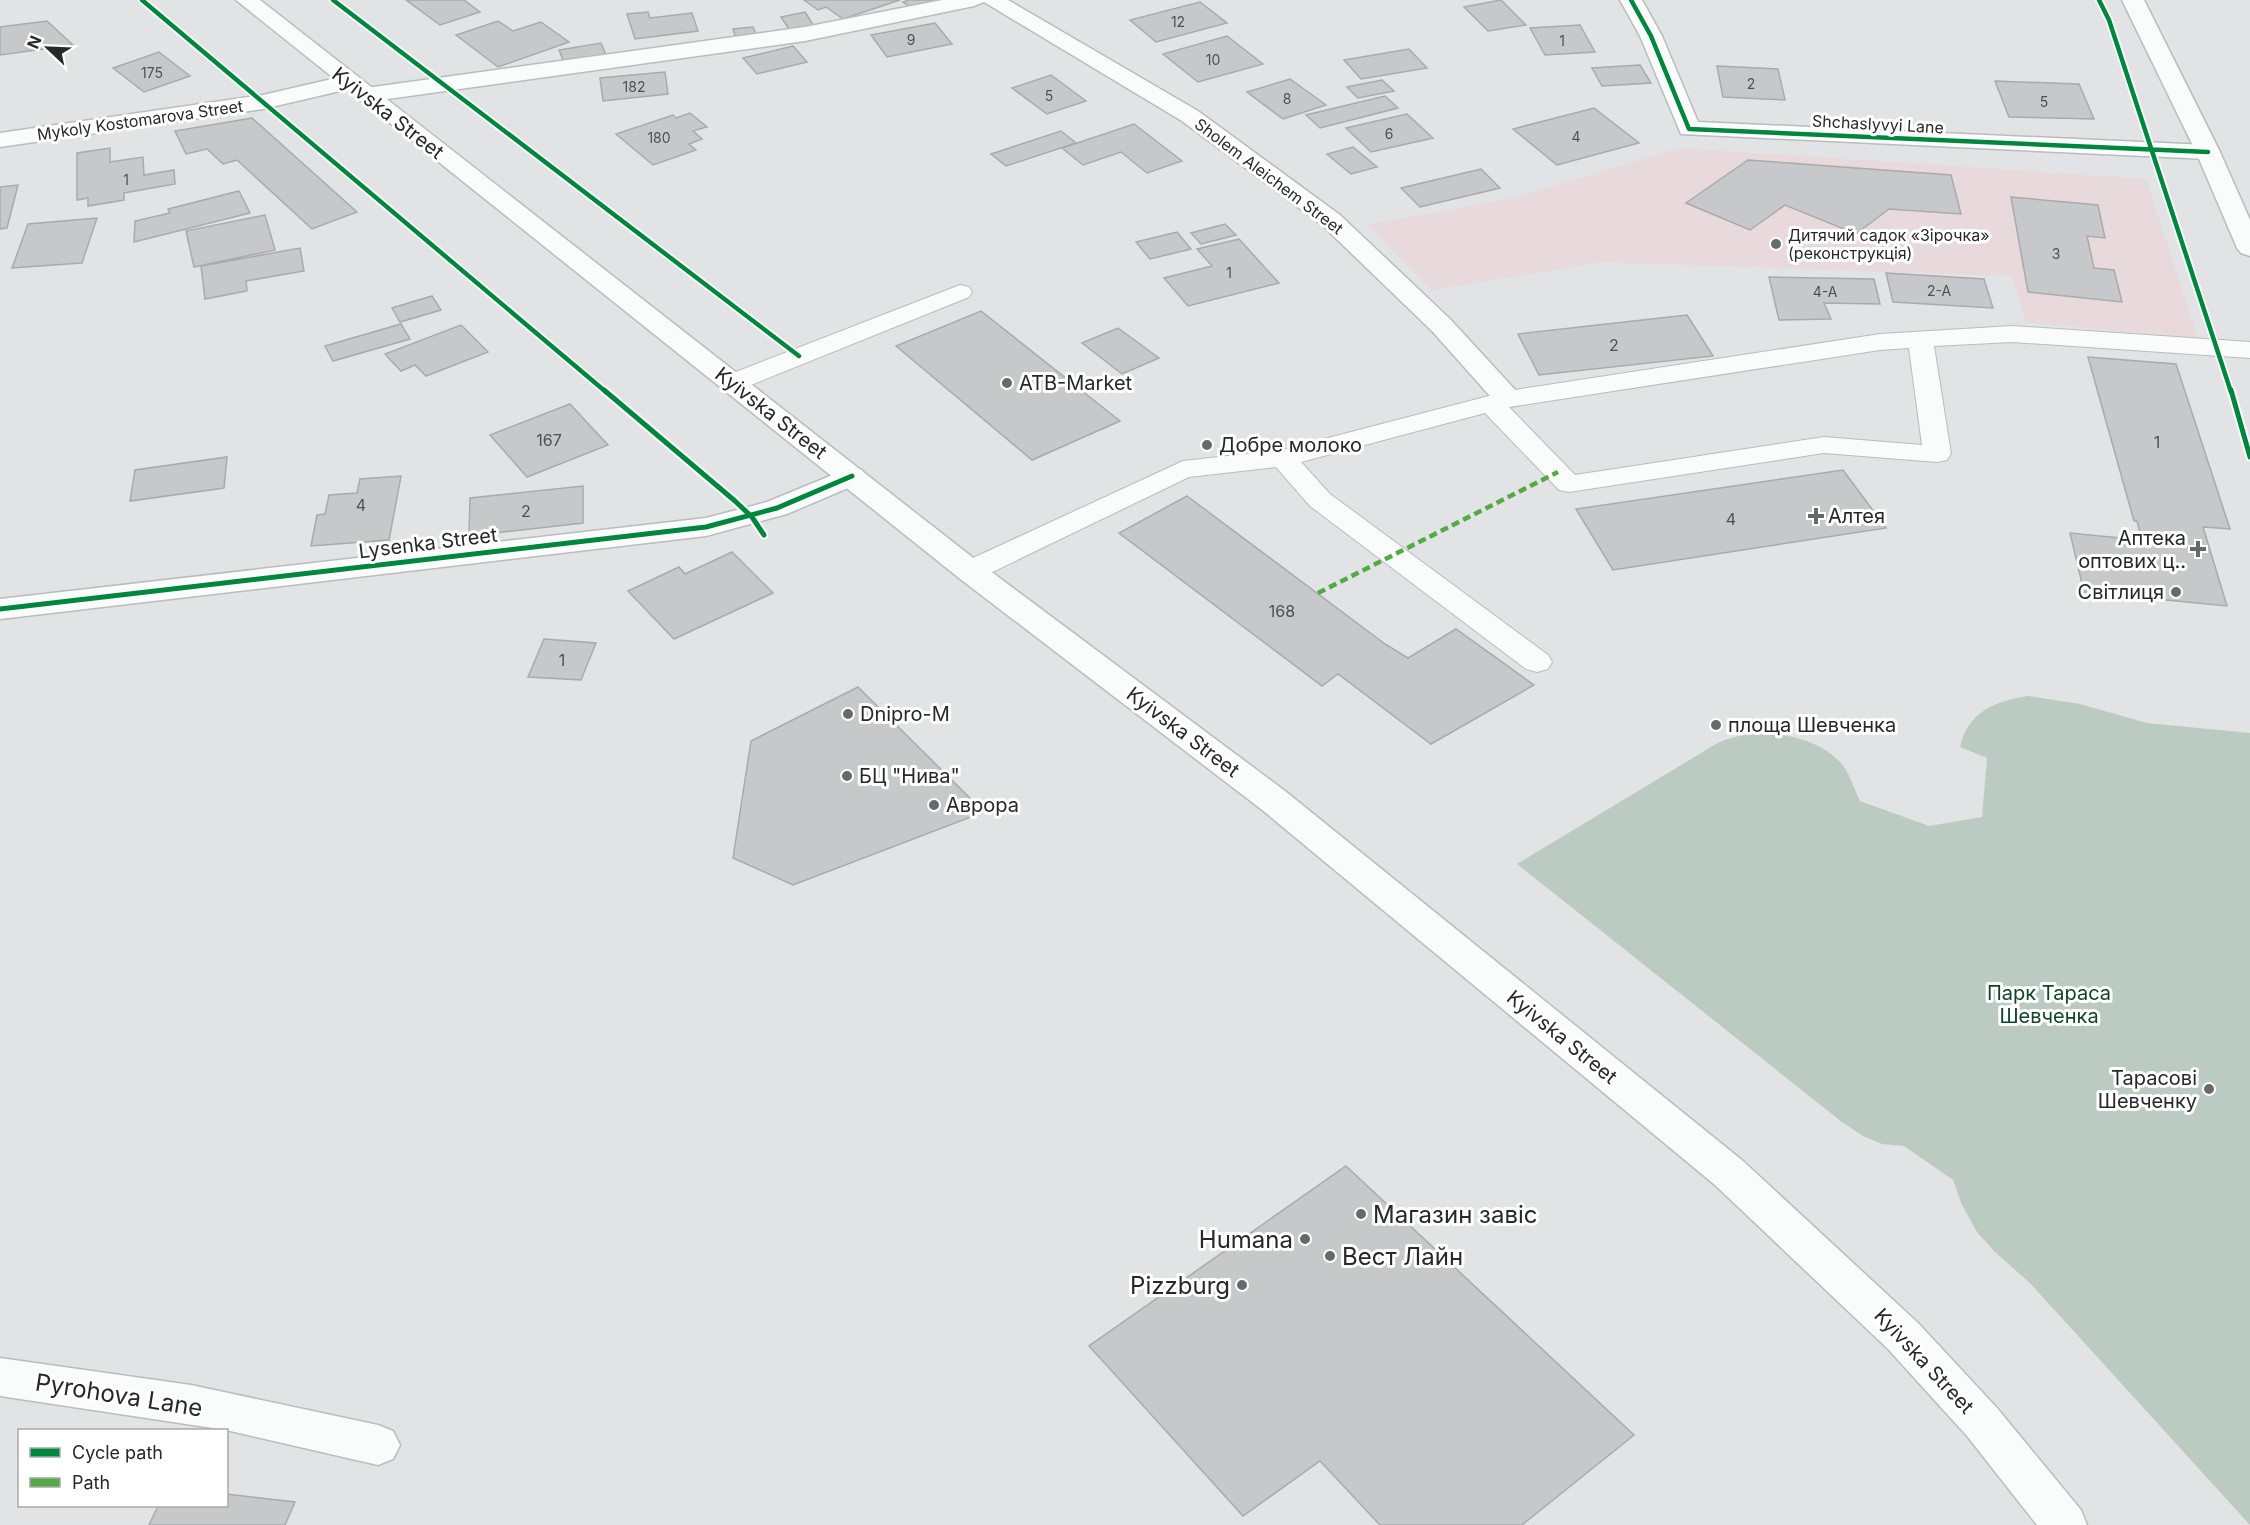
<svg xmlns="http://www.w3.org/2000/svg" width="2250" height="1525" viewBox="0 0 2250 1525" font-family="Inter,sans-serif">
<rect width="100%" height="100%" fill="#e1e3e5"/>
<path fill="#e7d9dc" d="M1679,148L2146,179L2198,339L2025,322L2013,276L1602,262L1432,290L1368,225L1518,197Z"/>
<path fill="#bbcbc1" d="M2028,696L2080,704L2147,723L2250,733V1525L2030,1283L1995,1252L1977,1232L1962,1205L1953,1180L1904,1146L1882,1144L1863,1136L1842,1122L1517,864L1716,744C1751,726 1809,732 1838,760C1849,770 1853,787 1860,801L1929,826L1982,817L1987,758L1960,747C1968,712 1995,701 2028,696Z"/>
<path fill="#c7c8ca" stroke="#aaaaac" stroke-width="1.5" d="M406,0H464L480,12L440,25Z
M804,0H900L843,19L826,7L818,10Z
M909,0H942L915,11L903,2Z
M1501,0L1526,25L1488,31L1464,7Z
M1200,2L1227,23L1156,42L1130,20Z
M648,12L650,18L692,13L698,31L635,39L627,14Z
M805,12L815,28L791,32L781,17Z
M47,21L73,45L0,55V27Z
M498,21L513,31L541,22L569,42L498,67L456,35Z
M935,23L952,44L887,57L871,35Z
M1580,25L1595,52L1545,55L1530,28Z
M753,27L758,39L737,42L733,29Z
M1227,36L1263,64L1198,82L1163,54Z
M601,43L608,60L566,67L559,50Z
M793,46L807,62L757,74L743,58Z
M1409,49L1427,68L1361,79L1344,60Z
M159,52L190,76L144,92L113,68Z
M1640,65L1651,83L1602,86L1592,68Z
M1717,66L1778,69L1785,100L1723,97Z
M665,72L668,94L603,101L600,78Z
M1051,75L1086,101L1047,114L1012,88Z
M1290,79L1326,105L1283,119L1247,92Z
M1382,80L1394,91L1358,98L1347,87Z
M1995,81L2079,84L2094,119L2009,117Z
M1385,96L1398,108L1320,128L1306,115Z
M1594,108L1639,143L1557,165L1513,129Z
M690,113L707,127L693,131L702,139L689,144L696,150L653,165L616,134L673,115L676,118Z
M1407,114L1433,138L1371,152L1346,128Z
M252,118L357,212L312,229L237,160L223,164L207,149L186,154L175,131Z
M1134,124L1182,161L1147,173L1121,152L1083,165L1062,148Z
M1061,131L1076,143L1006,166L991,154Z
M1353,147L1377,167L1351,174L1327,154Z
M110,148V162L143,157L144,175L174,170L175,184L124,193V200L88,206V198L77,200V153Z
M1748,160L1951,175L1961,214L1889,209L1856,234L1785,205L1750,230L1686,203Z
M1481,169L1500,188L1420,207L1401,188Z
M18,185L7,228L0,229V187Z
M239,191L250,213L134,242L135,221L170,213L168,209Z
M2011,197L2098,205L2105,238L2087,236L2094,268L2114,270L2122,302L2028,292Z
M265,215L275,250L194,267L186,231Z
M97,218L82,263L12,268L28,224Z
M1225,224L1236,235L1201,244L1191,233Z
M1177,232L1191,249L1150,259L1136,242Z
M1239,239L1279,283L1188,306L1164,278L1212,266L1197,249Z
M300,248L304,271L246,281L247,291L205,299L201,266Z
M1886,273L1984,279L1993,308L1893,302Z
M1769,277L1874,279L1880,304L1824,303L1831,319L1779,320Z
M432,296L441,310L400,322L392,308Z
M981,311L1120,421L1032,460L896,346Z
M1687,315L1713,356L1539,375L1518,334Z
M401,324L410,339L333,361L325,346Z
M461,325L488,352L426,376L415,365L401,371L385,354Z
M1118,328L1159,358L1122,374L1082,343Z
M2088,357L2176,364L2230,529L2203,527L2227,606L2084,592L2070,533L2142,540L2137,521H2134Z
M570,404L608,445L527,477L490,435Z
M227,457L224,488L130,501L135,470Z
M1843,470L1886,528L1613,570L1576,509Z
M401,476L389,540L311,546L317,515L325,514L329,495L357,493L360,479Z
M583,486V523L469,536L470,498Z
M1187,496L1385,644L1408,658L1456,629L1534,685L1431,744L1338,674L1322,686L1119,533Z
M732,552L773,593L674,639L628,591L679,567L685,574Z
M544,639L596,643L581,680L528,677Z
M858,687L984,812L793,885L733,858L751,741Z
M1346,1166L1634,1435L1522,1525H1380L1320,1461L1243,1516L1089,1346Z
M226,1494L295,1502L285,1525H149L158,1506H226Z"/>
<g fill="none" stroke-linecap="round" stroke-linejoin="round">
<g stroke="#babcbd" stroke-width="2">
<path id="lane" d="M960,285L969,287L972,292L969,297L741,389L732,391L723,389L719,383L723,377Z
M2012,326L2250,342V358L2012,342L1934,346L1951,454L1947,460L1937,462L1824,453L1569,492L1559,490L1485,413L1301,462L1330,494L1548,655L1552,662L1548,669L1537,672L1526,669L1310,506L1276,467L1189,477L980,578L970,580L960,578L956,571L960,564L1183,461L1282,450L1508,391L1880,334ZM1909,348L1922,445L1824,437L1575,475L1509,407L1880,350Z"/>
</g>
<g stroke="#babcbd" stroke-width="3">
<path id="street" d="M942,0H1008L1198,111L1340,215L1450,319L1518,393L1522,399L1518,405L1508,407L1498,405L1432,331L1322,225L1182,121L984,2L974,6L805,41L366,102L358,100L355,95L358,90L366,88L805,27Z
M1620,0H1642L1662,36L1698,122L2208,145L2216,147L2220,152L2216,157L2208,159L1681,134L1640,36Z
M349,75L357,77L360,82L357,87L263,109L0,147V133L263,95Z
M852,467L862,470L866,476L862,482L787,514L706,536L0,619V599L706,518L767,502Z
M0,1358L191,1385L378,1425L393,1431L400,1445L393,1459L378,1465L226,1430L0,1396Z"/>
</g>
<g stroke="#babcbd" stroke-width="3">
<path id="primary" d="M236,0H260L981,564L1285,791L1743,1161L1918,1323L1997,1408L2081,1510L2087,1525H2037L1967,1436L1888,1349L1715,1185L1261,809L959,578Z
M2122,0H2144L2220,152L2250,220V256L2241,253L2237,248L2196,152Z"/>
</g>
<use href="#lane" fill="#fafbfb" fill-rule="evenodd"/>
<use href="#street" fill="#fafbfb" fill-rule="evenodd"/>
<use href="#primary" fill="#fafbfb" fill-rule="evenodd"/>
<path stroke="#53aa44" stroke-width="4.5" stroke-dasharray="8 4.5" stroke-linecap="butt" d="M1318,593L1558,472"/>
<g stroke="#fff" stroke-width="8">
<path id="cycleway-far1" d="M142,0L606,392
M333,0L799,356
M1631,0L1651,36L1689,129L2208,152
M2099,0L2109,20L2231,392"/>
</g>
<g stroke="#fff" stroke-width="9">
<path id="cycleway" d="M604,390L735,501L752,517L764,535
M2231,390L2250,457
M0,609L706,527L777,508L852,476"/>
</g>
<use href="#cycleway-far1" stroke="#00873e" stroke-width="4.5"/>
<use href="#cycleway" stroke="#00873e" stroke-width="5"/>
</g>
<g fill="#68696b" stroke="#fff" stroke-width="2">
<circle cx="1776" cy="244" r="6"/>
<circle cx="1007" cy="383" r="6"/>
<circle cx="1207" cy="445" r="6"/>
<path d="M1813 507h6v6h6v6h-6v6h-6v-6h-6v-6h6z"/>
<path d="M2195 540h6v6h6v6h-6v6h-6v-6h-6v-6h6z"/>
<circle cx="2176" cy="592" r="6"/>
<circle cx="848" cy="714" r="6"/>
<circle cx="1716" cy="725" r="6"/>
<circle cx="847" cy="776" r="6"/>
<circle cx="934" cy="805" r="6"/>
<circle cx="2209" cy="1089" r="6"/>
<circle cx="1361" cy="1214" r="6"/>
<circle cx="1305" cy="1239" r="6"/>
<circle cx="1330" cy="1256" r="6"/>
<circle cx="1242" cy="1285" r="6"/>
</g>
<g text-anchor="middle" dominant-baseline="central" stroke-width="6" stroke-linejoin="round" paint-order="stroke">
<g font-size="14" fill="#4f5052">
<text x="1178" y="21">12</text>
<text x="911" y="39">9</text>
<text x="1562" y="40">1</text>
<text x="1213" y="59">10</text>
<text x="152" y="72">175</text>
<text x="1751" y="83">2</text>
<text x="634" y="86">182</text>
<text x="1049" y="95">5</text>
<text x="1287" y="98">8</text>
<text x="2044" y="101">5</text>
<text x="1389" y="133">6</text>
<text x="1576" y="136">4</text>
<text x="659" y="137">180</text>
<text x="126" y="179">1</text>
<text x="2056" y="253">3</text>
<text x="1229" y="272">1</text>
<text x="1939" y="290">2-А</text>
<text x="1825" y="291">4-А</text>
</g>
<g font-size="16" fill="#27282a" stroke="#fff">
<text transform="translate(140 120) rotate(-8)">Mykoly Kostomarova Street</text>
<text transform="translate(1878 124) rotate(3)">Shchaslyvyi Lane</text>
<text transform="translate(1269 176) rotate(37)">Sholem Aleichem Street</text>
</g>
<g font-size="16" fill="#27282a" stroke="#fff" text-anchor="start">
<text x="1788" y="235">Дитячий садок «Зірочка»<tspan x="1788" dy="18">(реконструкція)</tspan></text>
</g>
<g font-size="16" fill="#4f5052">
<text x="1614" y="345">2</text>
<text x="549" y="440">167</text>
<text x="2157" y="442">1</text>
<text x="361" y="505">4</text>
<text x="526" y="511">2</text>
<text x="1731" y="519">4</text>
<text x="1282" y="611">168</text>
<text x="562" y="660">1</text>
</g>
<g font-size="20" fill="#27282a" stroke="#fff">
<text transform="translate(388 113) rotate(38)">Kyivska Street</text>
<text transform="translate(771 413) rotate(38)">Kyivska Street</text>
<text transform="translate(428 543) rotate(-7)">Lysenka Street</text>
<text transform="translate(1183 732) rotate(37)">Kyivska Street</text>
<text transform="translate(1562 1037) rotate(39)">Kyivska Street</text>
<text transform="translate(1924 1361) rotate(47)">Kyivska Street</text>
</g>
<g font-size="20" fill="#27282a" stroke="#fff" text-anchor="start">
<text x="1019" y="383">ATB-Market</text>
<text x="1219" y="445">Добре молоко</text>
<text x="1828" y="516">Алтея</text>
<text x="2186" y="538" text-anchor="end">Аптека<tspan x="2186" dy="23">оптових ц‥</tspan></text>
<text x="2164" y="592" text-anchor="end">Світлиця</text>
<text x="860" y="714">Dnipro-M</text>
<text x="1728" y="725">площа Шевченка</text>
<text x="859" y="776">БЦ "Нива"</text>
<text x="946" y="805">Аврора</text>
<text x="2197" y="1078" text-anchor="end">Тарасові<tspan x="2197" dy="23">Шевченку</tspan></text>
</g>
<g font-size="20" fill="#0e4727" stroke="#fff">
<text x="2049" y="993">Парк Тараса<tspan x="2049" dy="23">Шевченка</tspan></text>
</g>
<g font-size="24" fill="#27282a" stroke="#fff" text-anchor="start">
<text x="1373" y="1214">Магазин завіс</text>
<text x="1293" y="1239" text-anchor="end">Humana</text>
<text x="1342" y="1256">Вест Лайн</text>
<text x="1230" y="1285" text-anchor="end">Pizzburg</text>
</g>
<g font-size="24" fill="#27282a" stroke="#fff">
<text transform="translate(119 1395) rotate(9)">Pyrohova Lane</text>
</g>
</g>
<rect x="18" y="1429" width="210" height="78" fill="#ffffff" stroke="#a9a9aa" stroke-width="1.5"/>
<rect x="30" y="1448" width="30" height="9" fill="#00873e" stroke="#a9a9aa" stroke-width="1.5"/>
<text x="72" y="1459" font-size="18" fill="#27282a">Cycle path</text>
<rect x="30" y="1478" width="30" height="9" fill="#53aa44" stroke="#a9a9aa" stroke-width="1.5"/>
<text x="72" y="1489" font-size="18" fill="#27282a">Path</text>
<g transform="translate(48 48) rotate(293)" stroke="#ffffff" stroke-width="4.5" paint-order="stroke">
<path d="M0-4.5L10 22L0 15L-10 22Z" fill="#27282a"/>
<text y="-9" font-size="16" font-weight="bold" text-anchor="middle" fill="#27282a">N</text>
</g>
</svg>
